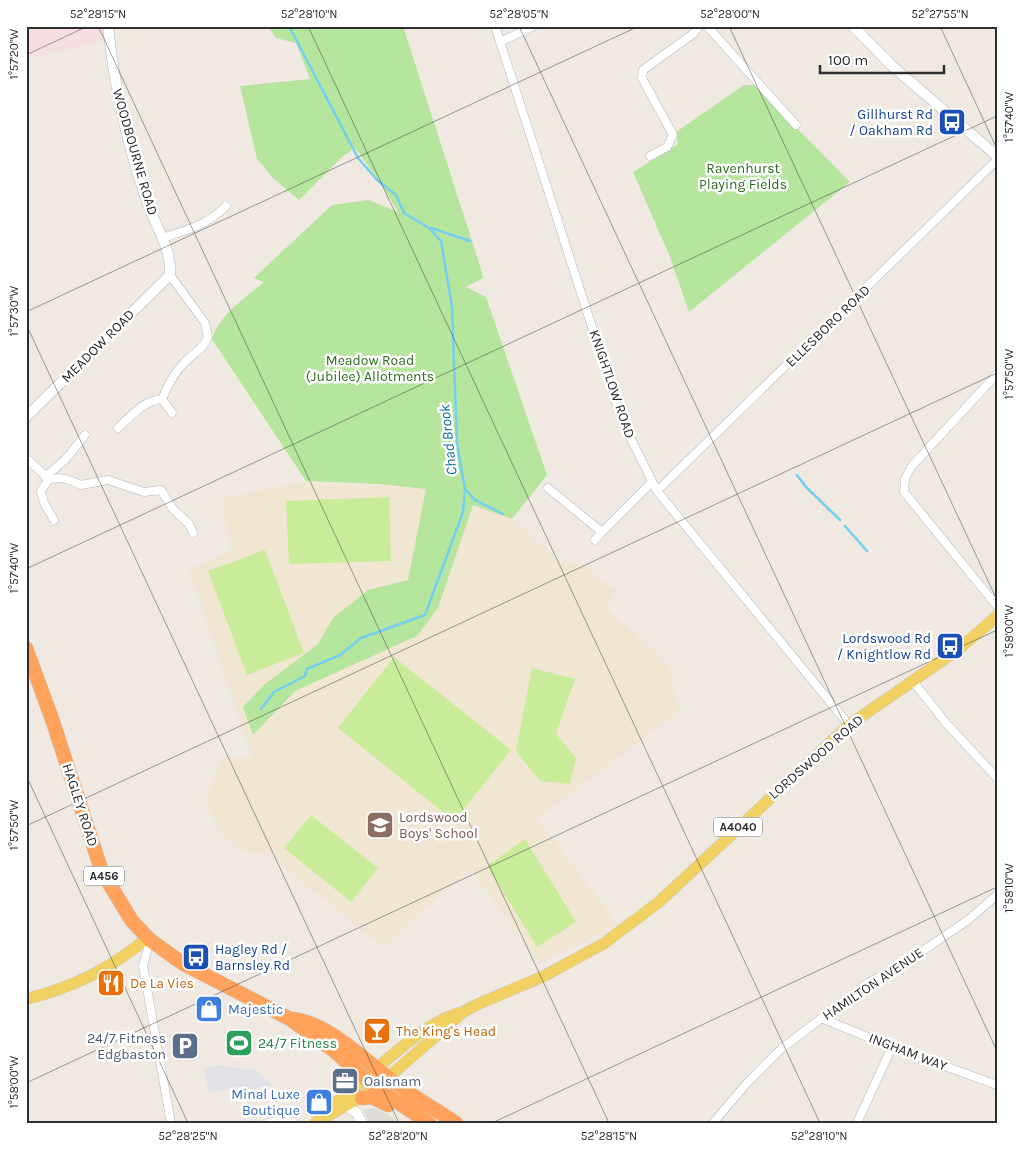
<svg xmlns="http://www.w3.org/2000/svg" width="1023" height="1149" viewBox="0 0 1023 1149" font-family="Karla,sans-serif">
<rect width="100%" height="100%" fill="#efe9e1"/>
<path fill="#e3e1e8" d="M219,1065L247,1070L252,1068L273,1085L247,1090L254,1123H252L247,1101L229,1090L209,1092L204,1068Z"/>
<path fill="#f0e6d1" d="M306,481L426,489L512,519L558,562L584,565L616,591L605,606L669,666L680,711L538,818L618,924L540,964L470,869L383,948L268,853L246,854L219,831L206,803L220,757H252L189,569L231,551L222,498Z"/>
<path fill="#f5dfe0" d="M26,26H100L102,42L26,59Z"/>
<path fill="#b6e59e" d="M268,26H403L481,269L483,278L466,287L486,297L547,475L512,519L473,505L438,608L417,636L295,691L253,735L243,707L265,684L318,644L333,618L368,590L408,580L426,489L378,484L306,481L212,339C219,315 246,297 264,282L254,278L332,205L369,200L398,212L380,182L355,148L343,156L299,200L273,178L257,159L240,86L310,79L296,43L276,38Z
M744,85H754L850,182L689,312L670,257L633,172L678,144L676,132Z"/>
<path fill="#c9ec9a" d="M389,497L391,561L289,564L286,501Z
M265,550L304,653L247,675L208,571Z
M394,657L511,750L454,821L338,728Z
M532,668L575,679L556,734L576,758L570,784L540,781L516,751Z
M311,815L378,868L351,902L284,848Z
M525,839L576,922L537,947L487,866Z"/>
<path fill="#dfdcd8" d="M372,1108L378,1109L402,1123H369L364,1110Z"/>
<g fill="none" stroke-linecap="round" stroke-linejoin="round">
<path stroke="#75cff0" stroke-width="2.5" d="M431,228L470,241
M797,475L806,487L840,520
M465,489L475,500L503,514
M845,526L867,551
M261,709L274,692L305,676L307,669L340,655L361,638L425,615L463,512L465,489L457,444L452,307L441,241L429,228L404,213L396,195L377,180L358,158L289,26"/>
<g stroke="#b4b7c1" stroke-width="9">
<path id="street" d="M495,26L623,423L657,491L849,725
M707,26L796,125
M500,42L534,26
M650,156L667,147L673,135L642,78L643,70L694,33L699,26
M162,238C187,230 208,225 226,206
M170,275L205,323L208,337C203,350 192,354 183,364C174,373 167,387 162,399L172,413
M997,374L911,467L905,479L904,492L997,606
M118,428C132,415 143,401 162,399
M26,458L49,479C66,477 67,479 81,485L108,480L144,492L161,490L173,509L189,524L193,533
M45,477L66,459L85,435
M49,479L41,491L44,503L54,520
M548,488L602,532L652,482
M657,491L997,160
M595,540L602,532
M912,680L946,723L997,778
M150,940L143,966L171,1123
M821,1018L892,1047L997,1085
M268,1123L285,1119L294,1123
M713,1123L747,1083L781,1049L868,983L902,965L968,920L997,895
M857,1123L892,1047"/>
</g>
<g stroke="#b4b7c1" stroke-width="11">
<path id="secondary" d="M853,26L891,65L997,156
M26,417L170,275C172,248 154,224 146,199C127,143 114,84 108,26
M345,1105L357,1113L362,1123"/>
</g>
<g stroke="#c9c9c9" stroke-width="12">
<path id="primary" d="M26,999C72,988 111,969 147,938
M383,1082L463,1012L476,1005L544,976L603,944L659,902L849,725L959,649L997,616
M331,1106C369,1080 415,1026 459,1013
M315,1123L368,1093"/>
</g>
<g stroke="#c9c9c9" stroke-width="15">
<path id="highway" d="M26,648L52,719L102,872L132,921L150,940L182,963L290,1019L333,1050L376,1088L429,1123
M291,1019C328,1021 368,1064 398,1085C416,1099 437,1110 456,1123
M362,1098L372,1097L388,1105"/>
</g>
<use href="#street" stroke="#fff" stroke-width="8"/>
<use href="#secondary" stroke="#fff" stroke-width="10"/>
<use href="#primary" stroke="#f2d163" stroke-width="11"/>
<use href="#highway" stroke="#ffa35c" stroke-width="14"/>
</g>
<path fill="none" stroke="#2e2e2e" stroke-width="1" stroke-opacity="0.45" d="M98,26L609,1123M308,26L820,1123M519,26L997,1051M729,26L997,600M940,26L997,149M26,55L88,26M26,312L639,26M26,324L399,1123M26,569L997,116M26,775L188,1123M26,826L997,373M26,1083L997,630M492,1123L997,887"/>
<defs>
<g id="bus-square" transform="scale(1.4375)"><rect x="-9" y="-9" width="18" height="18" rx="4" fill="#1a4fb4" stroke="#fff"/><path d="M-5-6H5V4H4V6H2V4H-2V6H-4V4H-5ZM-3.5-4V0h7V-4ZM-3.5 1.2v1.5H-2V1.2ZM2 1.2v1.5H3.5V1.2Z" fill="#fff"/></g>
<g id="school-square" transform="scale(1.4375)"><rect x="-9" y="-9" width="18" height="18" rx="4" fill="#8d6e63" stroke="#fff"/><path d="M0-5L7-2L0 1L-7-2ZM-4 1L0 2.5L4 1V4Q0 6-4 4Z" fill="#fff"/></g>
<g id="restaurant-square" transform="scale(1.4375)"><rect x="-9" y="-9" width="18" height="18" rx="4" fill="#e8710a" stroke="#fff"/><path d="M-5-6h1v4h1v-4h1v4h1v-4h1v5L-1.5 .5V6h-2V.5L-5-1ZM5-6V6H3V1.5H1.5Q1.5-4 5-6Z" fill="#fff"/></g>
<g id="shop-square" transform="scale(1.4375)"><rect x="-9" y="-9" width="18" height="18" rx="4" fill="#3f7fe0" stroke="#fff"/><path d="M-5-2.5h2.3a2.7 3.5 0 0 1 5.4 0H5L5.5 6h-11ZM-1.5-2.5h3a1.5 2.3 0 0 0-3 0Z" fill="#fff"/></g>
<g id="bar-square" transform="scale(1.4375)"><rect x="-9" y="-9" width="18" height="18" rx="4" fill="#e8710a" stroke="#fff"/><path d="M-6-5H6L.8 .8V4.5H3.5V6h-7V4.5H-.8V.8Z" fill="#fff"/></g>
<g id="stadium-square" transform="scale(1.4375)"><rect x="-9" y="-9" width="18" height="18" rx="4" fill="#2e9e5b" stroke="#fff"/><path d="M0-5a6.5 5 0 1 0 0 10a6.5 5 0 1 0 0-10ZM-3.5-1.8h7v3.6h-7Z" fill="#fff"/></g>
<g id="parking-square" transform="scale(1.4375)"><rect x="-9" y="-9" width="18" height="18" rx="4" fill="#5c6f8a" stroke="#fff"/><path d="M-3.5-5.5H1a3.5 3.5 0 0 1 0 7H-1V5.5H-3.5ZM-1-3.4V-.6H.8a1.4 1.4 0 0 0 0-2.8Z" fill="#fff"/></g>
<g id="office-square" transform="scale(1.4375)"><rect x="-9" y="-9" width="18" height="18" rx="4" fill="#5c6f8a" stroke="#fff"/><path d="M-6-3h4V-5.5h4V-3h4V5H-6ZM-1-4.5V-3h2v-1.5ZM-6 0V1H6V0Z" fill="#fff"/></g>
</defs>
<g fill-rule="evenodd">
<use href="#bus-square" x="952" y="122"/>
<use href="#bus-square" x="950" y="646"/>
<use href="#school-square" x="380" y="825"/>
<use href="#bus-square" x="196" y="957"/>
<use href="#restaurant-square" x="111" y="983"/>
<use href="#shop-square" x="209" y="1009"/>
<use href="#bar-square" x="377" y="1031"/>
<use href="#stadium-square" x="239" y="1043"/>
<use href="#parking-square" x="185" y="1046"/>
<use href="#office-square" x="345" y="1081"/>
<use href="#shop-square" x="319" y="1102"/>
</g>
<g text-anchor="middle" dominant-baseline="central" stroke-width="5" stroke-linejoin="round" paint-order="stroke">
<g fill="#fff" stroke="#6d6d6d" stroke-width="1">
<rect x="714" y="817.5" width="48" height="19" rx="4"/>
<rect x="84" y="866.5" width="40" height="19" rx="4"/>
</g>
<g font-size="12" font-weight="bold" fill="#2e2e2e">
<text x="738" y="827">A4040</text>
<text x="104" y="876">A456</text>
</g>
<g font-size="14" fill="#164399" stroke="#fff" text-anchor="end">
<text x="933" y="114">Gillhurst Rd<tspan x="933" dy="16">/ Oakham Rd</tspan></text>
<text x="931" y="638">Lordswood Rd<tspan x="931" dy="16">/ Knightlow Rd</tspan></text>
<text x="215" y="949" text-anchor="start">Hagley Rd /<tspan x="215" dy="16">Barnsley Rd</tspan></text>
</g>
<g font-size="14" fill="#2e2e2e" stroke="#fff">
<text transform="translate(135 152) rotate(74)">WOODBOURNE ROAD</text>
<text transform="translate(828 326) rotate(-44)">ELLESBORO ROAD</text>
<text transform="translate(98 346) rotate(-45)">MEADOW ROAD</text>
<text transform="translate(612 384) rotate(71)">KNIGHTLOW ROAD</text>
<text transform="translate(816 757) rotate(-41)">LORDSWOOD ROAD</text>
<text transform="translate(80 805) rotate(72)">HAGLEY ROAD</text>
<text transform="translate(873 984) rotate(-34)">HAMILTON AVENUE</text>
<text transform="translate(908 1052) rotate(21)">INGHAM WAY</text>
</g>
<g font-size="14" fill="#2c6e1b" stroke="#fff">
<text x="743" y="168">Ravenhurst<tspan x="743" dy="16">Playing Fields</tspan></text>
<text x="370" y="360">Meadow Road<tspan x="370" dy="16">(Jubilee) Allotments</tspan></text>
</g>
<g font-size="14" fill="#785e54" stroke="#fff" text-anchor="start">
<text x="399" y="817">Lordswood<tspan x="399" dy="16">Boys' School</tspan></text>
</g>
<g font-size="14" fill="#c56008" stroke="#fff" text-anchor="start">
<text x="130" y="983">De La Vies</text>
<text x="396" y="1031">The King's Head</text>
</g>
<g font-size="14" fill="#366cbe" stroke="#fff" text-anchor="start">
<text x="228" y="1009">Majestic</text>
<text x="300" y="1094" text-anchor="end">Minal Luxe<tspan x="300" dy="16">Boutique</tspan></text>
</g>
<g font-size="14" fill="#4e5e75" stroke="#fff" text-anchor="end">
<text x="166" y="1038">24/7 Fitness<tspan x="166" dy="16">Edgbaston</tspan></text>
<text x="364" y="1081" text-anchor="start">Oalsnam</text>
</g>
<g font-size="14" fill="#27864d" stroke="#fff" text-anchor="start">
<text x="258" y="1043">24/7 Fitness</text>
</g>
<g font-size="15" font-style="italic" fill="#0d6fa3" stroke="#fff">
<text transform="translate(448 440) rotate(-96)">Chad Brook</text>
</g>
</g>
<rect width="1023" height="1149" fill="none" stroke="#ffffff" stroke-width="55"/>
<path d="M820 65v8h124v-8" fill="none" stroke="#2e2e2e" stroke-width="2.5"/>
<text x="828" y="65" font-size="15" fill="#2e2e2e" stroke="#ffffff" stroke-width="4" paint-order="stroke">100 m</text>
<rect x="28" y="28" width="968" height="1094" fill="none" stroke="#2e2e2e" stroke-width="2"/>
<g font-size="12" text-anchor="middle" fill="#2e2e2e">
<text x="98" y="18">52°28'15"N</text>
<text x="309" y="18">52°28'10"N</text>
<text x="519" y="18">52°28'05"N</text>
<text x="730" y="18">52°28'00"N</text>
<text x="940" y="18">52°27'55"N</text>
<text transform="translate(14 54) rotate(-90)" y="4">1°57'20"W</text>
<text transform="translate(1009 117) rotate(-90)" y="4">1°57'40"W</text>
<text transform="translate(14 311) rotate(-90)" y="4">1°57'30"W</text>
<text transform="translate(1009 374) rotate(-90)" y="4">1°57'50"W</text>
<text transform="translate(14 568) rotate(-90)" y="4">1°57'40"W</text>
<text transform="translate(1009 631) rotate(-90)" y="4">1°58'00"W</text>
<text transform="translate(14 825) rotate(-90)" y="4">1°57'50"W</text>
<text transform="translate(1009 888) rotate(-90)" y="4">1°58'10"W</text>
<text transform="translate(14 1082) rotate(-90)" y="4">1°58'00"W</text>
<text x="188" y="1140">52°28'25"N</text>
<text x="398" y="1140">52°28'20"N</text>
<text x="609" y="1140">52°28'15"N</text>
<text x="819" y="1140">52°28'10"N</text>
</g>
</svg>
